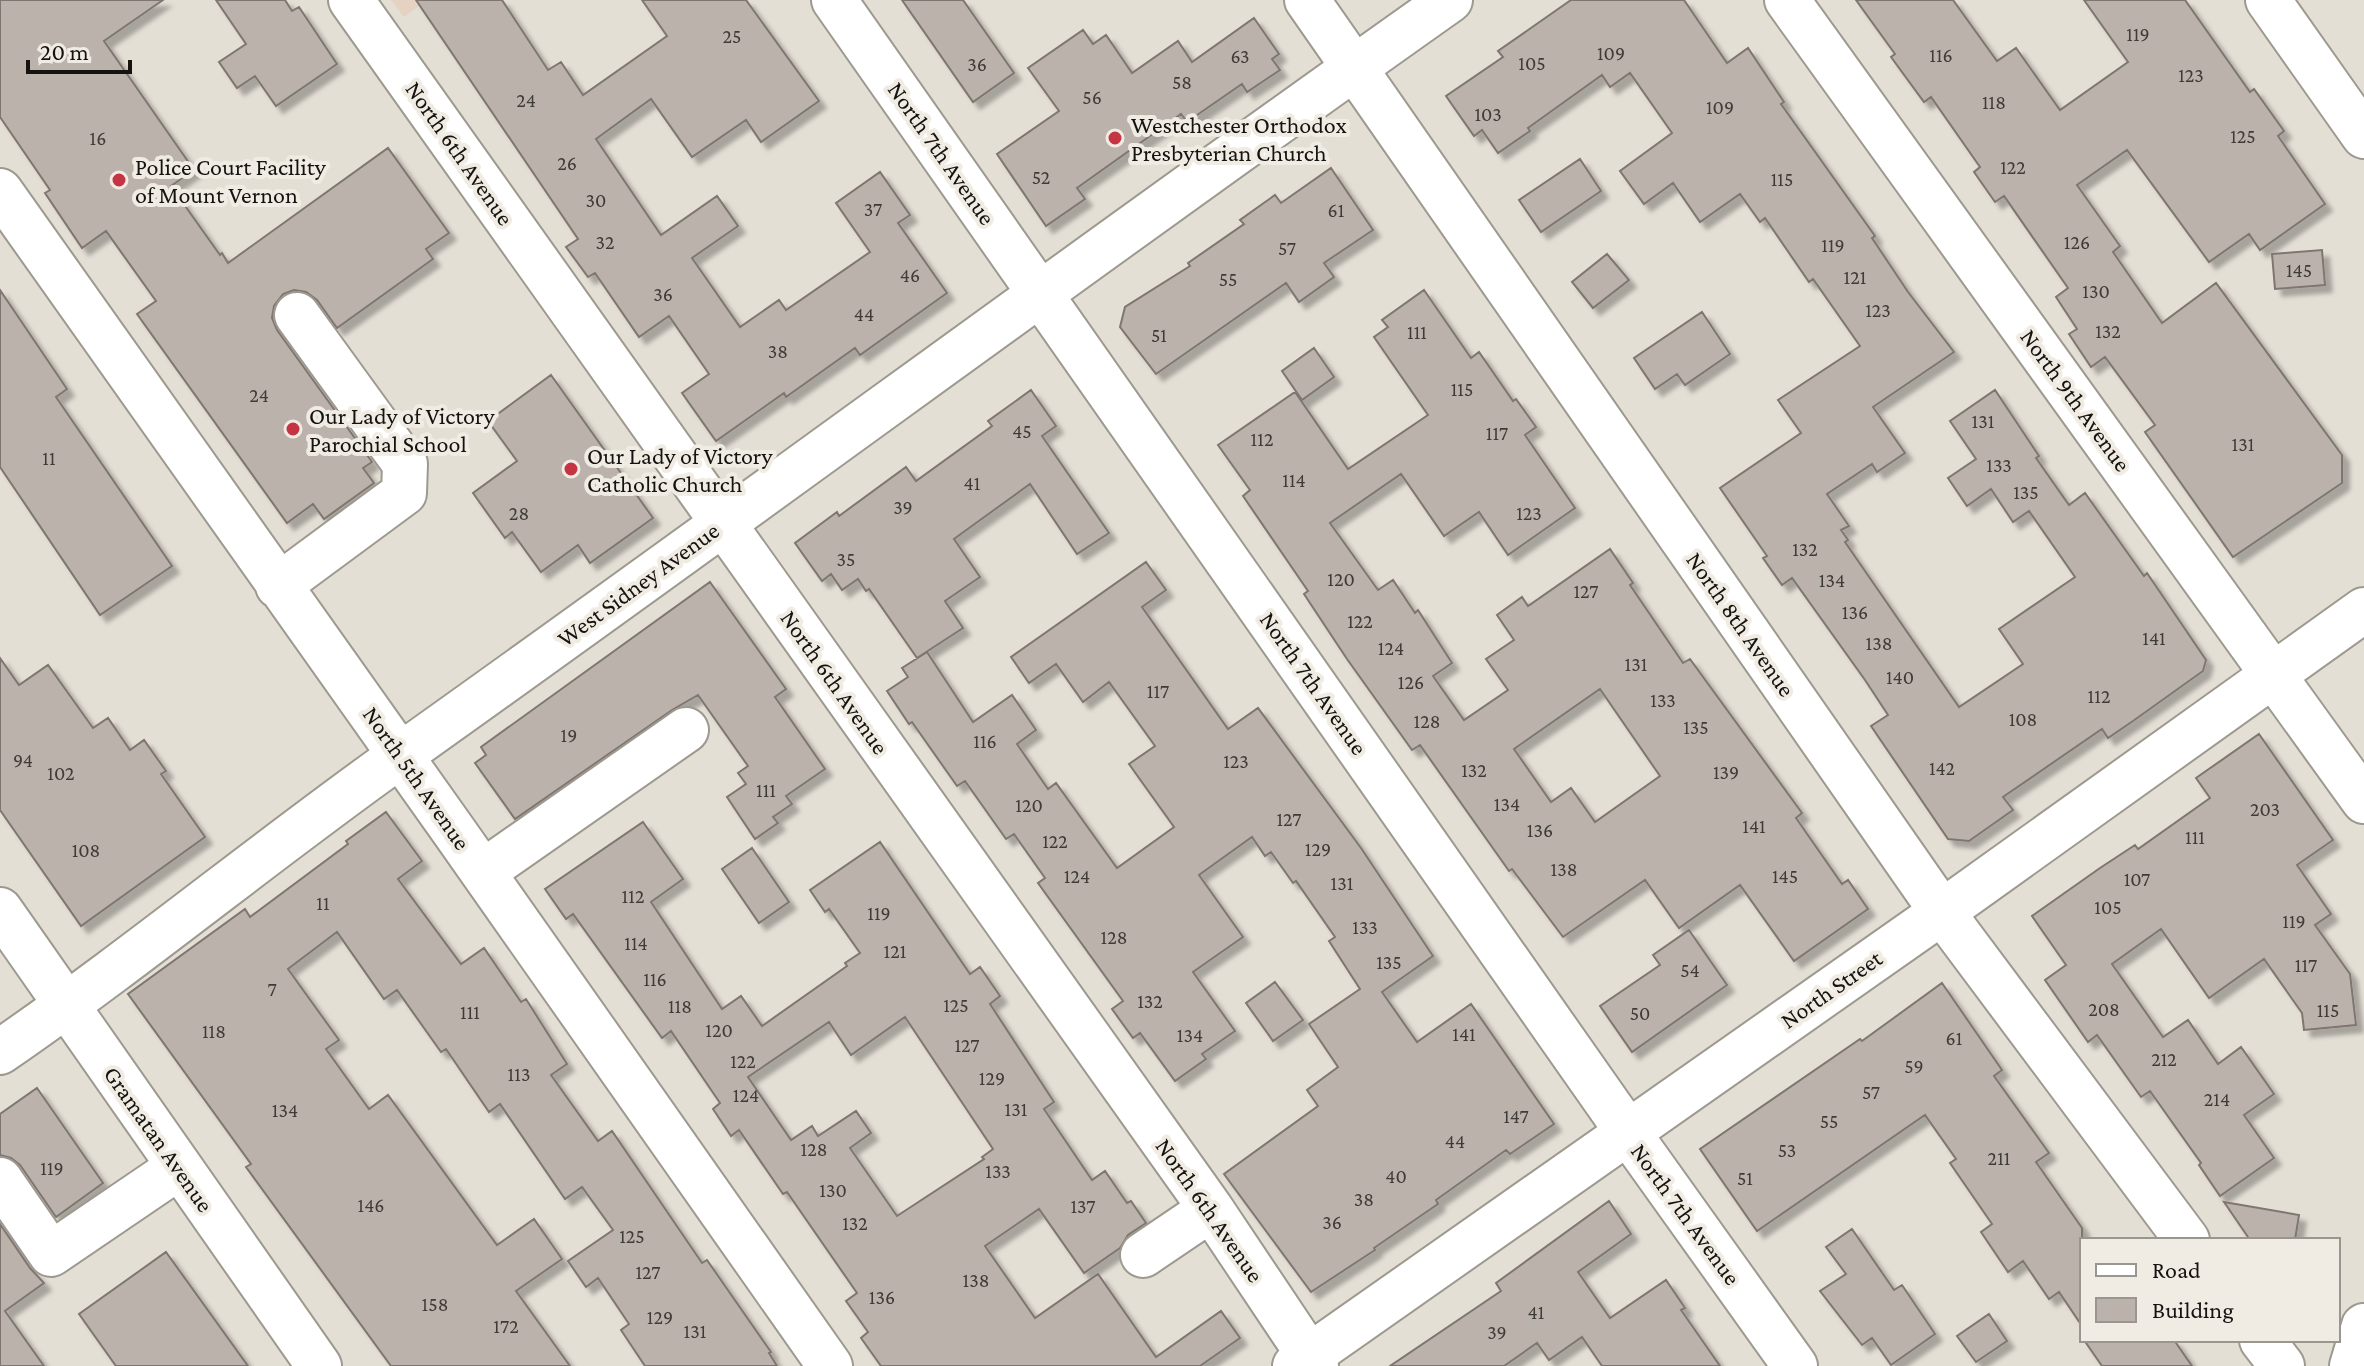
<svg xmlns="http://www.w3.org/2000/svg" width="2364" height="1366" viewBox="0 0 2364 1366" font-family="'Crimson Pro',serif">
<defs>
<filter id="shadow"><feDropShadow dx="7" dy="7" stdDeviation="2" flood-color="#0004"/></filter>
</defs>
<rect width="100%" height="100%" fill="#e4dfd5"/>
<path fill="#e6d2c3" d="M391,0H427L404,17Z"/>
<path fill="#bcb2ac" stroke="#7f7671" stroke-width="2" fill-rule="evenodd" filter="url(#shadow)" d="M0,0H163L104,41L194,170L171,186L220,255L222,253L228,263L388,148L449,233L426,249L433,259L337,328L317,300L306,292L294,290L283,294L274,306L272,318L277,330L372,462L363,468L374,483L324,519L313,504L287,523L137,314L156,301L106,231L82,248L45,193L50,190L0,117Z
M216,0H285L292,11L299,7L337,64L276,106L255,76L237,88L219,62L246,44Z
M416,0H502L548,70L561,62L583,95L667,36L642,0H746L819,101L761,142L746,120L692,157L651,99L596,139L661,235L717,196L738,226L692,258L740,327L779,300L786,310L870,252L836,203L880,172L910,215L898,223L947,293L860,355L855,348L786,397L784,393L716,441L682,393L709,374L669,316L639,337L595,273L588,277L566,247L578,239Z
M902,0H963L1014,73L973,102Z
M1571,0H1684L1727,63L1748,48L1784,102L1781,104L1875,236L1872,238L1908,292L1954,352L1873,407L1905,453L1877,472L1872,464L1827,494L1849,526L1841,530L1848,540L1845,542L1959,707L2023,664L1999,629L2075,577L2029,511L2013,522L1991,489L1967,506L1948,478L1976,459L1950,421L1995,390L2039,456L2036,458L2069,505L2085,493L2144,576L2147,573L2206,660L2203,671L2133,721L2108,738L2102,729L2003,797L2013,810L1969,841L1948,839L1871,726L1888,715L1865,680L1792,578L1782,585L1763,558L1767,556L1720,488L1801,433L1778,400L1860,346L1813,279L1809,282L1765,218L1760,222L1740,194L1700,222L1673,183L1644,204L1620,171L1672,133L1630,73L1610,87L1602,75L1528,128L1530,131L1498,153L1482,130L1474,136L1446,96L1503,57L1498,51Z
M1856,0H1953L1997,61L2016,48L2060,110L2128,62L2084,0H2185L2250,92L2254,89L2284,131L2278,136L2325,204L2260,250L2249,234L2209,262L2127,150L2077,185L2120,246L2113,252L2162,323L2216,283L2342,455V483L2233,557L2145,432L2155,425L2105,357L2091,367L2069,334L2077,329L2056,297L2068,288L2004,196L1995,202L1974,172L1980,167L1931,97L1924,102L1891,57L1895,54Z
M1254,18L1279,54L1272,59L1280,70L1247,92L1242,84L1187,122L1181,114L1077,188L1085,199L1046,226L997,154L1059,111L1028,68L1083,30L1093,44L1106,35L1132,73L1178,41L1192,62Z
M1580,159L1601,191L1541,232L1519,200Z
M1331,168L1373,230L1324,263L1334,277L1299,302L1286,283L1156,374L1120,327L1125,307L1190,266L1188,263L1244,224L1240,220L1275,195L1281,203Z
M2322,250L2325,285L2275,289L2272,254Z
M1607,254L1629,280L1593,308L1572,282Z
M0,290L67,389L56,397L172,566L100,615L0,467Z
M1424,290L1471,358L1479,352L1513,401L1516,399L1536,427L1525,435L1575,508L1508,555L1479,512L1444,536L1401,474L1330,523L1378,590L1393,580L1415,613L1418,610L1452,663L1433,676L1464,720L1508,690L1486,659L1514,640L1497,615L1522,597L1528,606L1610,549L1633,583L1630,585L1683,663L1690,659L1802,813L1796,818L1842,884L1848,880L1868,909L1794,961L1740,885L1679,928L1645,880L1563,937L1512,869L1509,871L1420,745L1412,750L1347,659L1304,594L1308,591L1243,496L1250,490L1218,445L1295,392L1348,469L1428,415L1374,337L1388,327L1382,320ZM1600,689L1660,776L1595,822L1571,788L1551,802L1514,749Z
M1702,312L1730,354L1685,385L1677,374L1655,389L1634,358Z
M1314,348L1334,377L1302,400L1282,371Z
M551,375L653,518L590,563L578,545L541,572L512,532L505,538L473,493L517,461L488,421Z
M1031,390L1056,426L1042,436L1109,533L1077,554L1030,484L954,539L980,577L945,601L963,628L917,658L869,589L866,591L858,579L842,590L831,574L822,581L795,543L837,512L839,516L906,467L916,481L992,426L988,421Z
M1146,562L1166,590L1142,607L1228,729L1258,708L1361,848L1433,956L1382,992L1417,1042L1471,1004L1554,1124L1510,1154L1506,1150L1436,1200L1438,1204L1374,1248L1375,1250L1311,1292L1224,1174L1318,1106L1307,1090L1338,1067L1309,1024L1360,989L1329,941L1335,937L1296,881L1293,883L1271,852L1265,856L1252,837L1199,875L1243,937L1193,972L1235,1031L1202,1054L1206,1059L1175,1081L1140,1033L1133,1038L1112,1009L1123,1001L1038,883L1045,878L1014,834L1006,839L965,781L957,786L912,722L909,724L887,691L908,677L902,668L927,652L973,722L1012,695L1036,730L1017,744L1048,789L1056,783L1117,868L1174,827L1129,764L1155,746L1109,682L1083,702L1056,664L1029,683L1011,657Z
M710,582L786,689L775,697L825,769L786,796L792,804L773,817L778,823L755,839L727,797L746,784L738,773L748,766L698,695L672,710L515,819L475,763L486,755L481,747Z
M0,658L19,685L48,665L93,728L108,718L130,750L144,740L166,771L161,774L205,837L81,926L0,810Z
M2259,734L2333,840L2297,865L2331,914L2315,925L2350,974L2356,1025L2304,1030L2302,1013L2264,959L2209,998L2161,929L2112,964L2163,1037L2188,1020L2218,1064L2241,1047L2274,1094L2244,1115L2274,1158L2220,1196L2199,1165L2201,1163L2150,1091L2141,1097L2097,1035L2088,1042L2045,980L2066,965L2032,916L2100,868L2135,845L2138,849L2210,798L2196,778Z
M386,812L422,861L398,879L461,964L484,948L521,1002L526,999L567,1064L551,1075L598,1141L612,1131L702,1263L707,1260L771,1352L769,1353L777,1366H645L621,1330L629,1324L598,1278L586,1287L568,1261L613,1230L582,1187L565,1199L500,1104L489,1112L446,1049L441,1052L397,990L384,999L337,932L288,969L339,1040L326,1049L369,1109L388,1095L497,1245L534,1219L562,1259L516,1291L570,1366H391L246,1167L251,1164L128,994L245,909L250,917L348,844L346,841Z
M643,822L683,879L651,902L722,1009L741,996L762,1026L847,966L845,963L860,953L829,909L825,912L810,890L880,842L970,974L980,967L1000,996L990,1004L1054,1102L1044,1109L1092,1180L1105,1171L1127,1203L1131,1201L1146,1223L1128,1235L1120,1248L1084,1273L1039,1209L985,1246L1035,1318L1098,1274L1156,1357L1221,1311L1240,1338L1200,1366H881L861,1338L868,1332L846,1301L857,1293L787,1192L783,1194L739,1130L731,1136L713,1109L720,1103L671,1031L662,1038L573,914L566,919L545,889ZM905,1017L993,1149L982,1157L984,1159L897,1216L850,1148L871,1133L856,1111L818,1136L812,1126L791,1140L748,1077L829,1022L851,1055Z
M752,848L789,902L759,923L722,869Z
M1689,930L1727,985L1632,1052L1600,1006L1660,965L1653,955Z
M1275,982L1303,1020L1273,1041L1246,1003Z
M1942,983L2002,1070L1994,1076L2049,1153L2036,1162L2082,1228V1326L2059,1292L2049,1299L2023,1261L2008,1272L1981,1232L1992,1224L1950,1163L1956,1159L1925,1115L1757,1231L1700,1149L1860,1039L1862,1041Z
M37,1088L103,1183L56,1217L20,1165L11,1158L0,1155V1114Z
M1609,1201L1631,1234L1578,1272L1610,1318L1666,1280L1685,1308L1681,1310L1720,1366H1602L1582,1337L1549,1360L1537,1343L1504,1366H1390L1501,1291L1496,1283Z
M2224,1202L2299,1215L2295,1240H2250Z
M0,1224L30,1268L44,1283L5,1311L44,1366H0Z
M1852,1229L1894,1290L1902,1285L1935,1334L1891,1365L1872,1338L1862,1345L1820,1291L1846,1274L1826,1247Z
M166,1252L248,1366H116L79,1314Z
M1989,1314L2007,1341L1976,1362L1957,1336Z
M2084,1340H2174L2192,1366H2102Z"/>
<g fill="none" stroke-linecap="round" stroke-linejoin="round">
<g stroke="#9d998f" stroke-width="48">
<path id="minor" d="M351,0L1211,1209L1316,1366
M834,0L1627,1131L1795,1366
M1307,0L1942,912L2187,1240
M1787,0L2364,801
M2268,0L2364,136
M0,191C278,582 555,973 830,1366
M278,586L404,493L405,464L297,315
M483,872L686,730
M0,1052C138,957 268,849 405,752C755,503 1099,248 1450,0
M0,1180L51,1254L179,1167
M1143,1255L1211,1209
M2262,1340L2282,1366
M1295,1366L1942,912L2364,610"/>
</g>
<g stroke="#9d998f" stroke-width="48">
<path id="major" d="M0,910L319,1366
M2352,1366L2364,1326"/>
</g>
<use href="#minor" stroke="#fff" stroke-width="44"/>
<use href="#major" stroke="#fff" stroke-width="44"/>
</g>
<g fill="#c43443" stroke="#f1ece3" stroke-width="3">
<circle cx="1115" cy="138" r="8"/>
<circle cx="119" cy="180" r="8"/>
<circle cx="293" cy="429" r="8"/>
<circle cx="571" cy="469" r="8"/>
</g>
<g text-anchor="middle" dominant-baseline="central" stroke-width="8" stroke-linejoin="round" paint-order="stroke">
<g font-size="20" fill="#3f3b37">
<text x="2138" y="34">119</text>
<text x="732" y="36">25</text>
<text x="1611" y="53">109</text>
<text x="1941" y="55">116</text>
<text x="1240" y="56">63</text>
<text x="1532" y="63">105</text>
<text x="977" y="64">36</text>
<text x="2191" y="75">123</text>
<text x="1182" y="82">58</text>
<text x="1092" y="97">56</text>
<text x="526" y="100">24</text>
<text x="1994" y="102">118</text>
<text x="1720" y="107">109</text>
<text x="1488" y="114">103</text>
<text x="2243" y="136">125</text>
<text x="98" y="138">16</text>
<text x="567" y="163">26</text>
<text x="2013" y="167">122</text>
<text x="1041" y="177">52</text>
<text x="1782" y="179">115</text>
<text x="596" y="200">30</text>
<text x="873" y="209">37</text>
<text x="1336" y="210">61</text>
<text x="605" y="242">32</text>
<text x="2077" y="242">126</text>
<text x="1833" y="245">119</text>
<text x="1287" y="248">57</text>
<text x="2299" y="270">145</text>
<text x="910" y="275">46</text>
<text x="1855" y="277">121</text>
<text x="1228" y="279">55</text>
<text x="2096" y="291">130</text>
<text x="663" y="294">36</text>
<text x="1878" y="310">123</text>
<text x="864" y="314">44</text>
<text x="2108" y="331">132</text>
<text x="1417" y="332">111</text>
<text x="1159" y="335">51</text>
<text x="778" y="351">38</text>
<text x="1462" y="389">115</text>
<text x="259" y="395">24</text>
<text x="1983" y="421">131</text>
<text x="1022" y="431">45</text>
<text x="1497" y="433">117</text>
<text x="1262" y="439">112</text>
<text x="2243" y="444">131</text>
<text x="49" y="458">11</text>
<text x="1999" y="465">133</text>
<text x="1294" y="480">114</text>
<text x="972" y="483">41</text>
<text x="2026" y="492">135</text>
<text x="903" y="507">39</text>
<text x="519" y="513">28</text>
<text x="1529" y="513">123</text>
<text x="1805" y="549">132</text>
<text x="846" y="559">35</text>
<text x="1341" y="579">120</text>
<text x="1832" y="580">134</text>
<text x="1586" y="591">127</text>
<text x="1855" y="612">136</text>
<text x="1360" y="621">122</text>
<text x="2154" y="638">141</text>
<text x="1879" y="643">138</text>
<text x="1391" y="648">124</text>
<text x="1636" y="664">131</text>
<text x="1900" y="677">140</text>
<text x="1411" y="682">126</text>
<text x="1158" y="691">117</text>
<text x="2099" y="696">112</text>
<text x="1663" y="700">133</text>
<text x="2023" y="719">108</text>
<text x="1427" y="721">128</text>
<text x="1696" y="727">135</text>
<text x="569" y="735">19</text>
<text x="985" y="741">116</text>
<text x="23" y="760">94</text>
<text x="1236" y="761">123</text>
<text x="1942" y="768">142</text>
<text x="1474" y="770">132</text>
<text x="1726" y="772">139</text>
<text x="61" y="773">102</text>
<text x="766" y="790">111</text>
<text x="1507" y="804">134</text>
<text x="1029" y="805">120</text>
<text x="2265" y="809">203</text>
<text x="1289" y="819">127</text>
<text x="1754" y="826">141</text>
<text x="1540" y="830">136</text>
<text x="2195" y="837">111</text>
<text x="1055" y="841">122</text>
<text x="1318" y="849">129</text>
<text x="86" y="850">108</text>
<text x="1564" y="869">138</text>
<text x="1077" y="876">124</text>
<text x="1785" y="876">145</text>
<text x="2137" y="879">107</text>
<text x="1342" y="883">131</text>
<text x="633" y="896">112</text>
<text x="323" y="903">11</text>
<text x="2108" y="907">105</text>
<text x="879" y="913">119</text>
<text x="2294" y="921">119</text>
<text x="1365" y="927">133</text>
<text x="1114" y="937">128</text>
<text x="636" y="943">114</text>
<text x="895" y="951">121</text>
<text x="1389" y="962">135</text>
<text x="2306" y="965">117</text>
<text x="1690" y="970">54</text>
<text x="655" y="979">116</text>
<text x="272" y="989">7</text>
<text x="1150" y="1001">132</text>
<text x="956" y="1005">125</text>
<text x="680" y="1006">118</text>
<text x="2104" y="1009">208</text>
<text x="2328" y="1010">115</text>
<text x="470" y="1012">111</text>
<text x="1640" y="1013">50</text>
<text x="719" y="1030">120</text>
<text x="214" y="1031">118</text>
<text x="1464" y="1034">141</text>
<text x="1190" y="1035">134</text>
<text x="1954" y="1038">61</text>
<text x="967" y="1045">127</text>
<text x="2164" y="1059">212</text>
<text x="743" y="1061">122</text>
<text x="1914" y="1066">59</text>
<text x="519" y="1074">113</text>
<text x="992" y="1078">129</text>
<text x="1871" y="1092">57</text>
<text x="746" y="1095">124</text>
<text x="2217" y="1099">214</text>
<text x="1016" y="1109">131</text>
<text x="285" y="1110">134</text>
<text x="1516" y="1116">147</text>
<text x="1829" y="1121">55</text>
<text x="1455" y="1141">44</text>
<text x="814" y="1149">128</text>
<text x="1787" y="1150">53</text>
<text x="1999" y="1158">211</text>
<text x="52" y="1168">119</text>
<text x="998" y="1171">133</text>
<text x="1396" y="1176">40</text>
<text x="1745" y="1178">51</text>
<text x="833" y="1190">130</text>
<text x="1364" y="1199">38</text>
<text x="371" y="1205">146</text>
<text x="1083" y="1206">137</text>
<text x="1332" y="1222">36</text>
<text x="855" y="1223">132</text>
<text x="632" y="1236">125</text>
<text x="648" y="1272">127</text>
<text x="976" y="1280">138</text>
<text x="882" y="1297">136</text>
<text x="435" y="1304">158</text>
<text x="1536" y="1312">41</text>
<text x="660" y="1317">129</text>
<text x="506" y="1326">172</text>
<text x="695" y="1331">131</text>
<text x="1497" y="1332">39</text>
</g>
<g font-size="24" fill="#151310" stroke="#f1ece3" text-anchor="start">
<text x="1131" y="124">Westchester Orthodox<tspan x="1131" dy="28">Presbyterian Church</tspan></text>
<text x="135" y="166">Police Court Facility<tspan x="135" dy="28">of Mount Vernon</tspan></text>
<text x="309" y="415">Our Lady of Victory<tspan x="309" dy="28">Parochial School</tspan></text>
<text x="587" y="455">Our Lady of Victory<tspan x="587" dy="28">Catholic Church</tspan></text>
</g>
<g font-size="24" fill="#151310" stroke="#f1ece3">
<text transform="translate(460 153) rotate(55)">North 6th Avenue</text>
<text transform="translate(942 153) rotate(55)">North 7th Avenue</text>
<text transform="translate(2076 400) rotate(54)">North 9th Avenue</text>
<text transform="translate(638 584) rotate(-36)">West Sidney Avenue</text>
<text transform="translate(1741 624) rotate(55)">North 8th Avenue</text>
<text transform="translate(835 682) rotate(55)">North 6th Avenue</text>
<text transform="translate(1314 683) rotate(55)">North 7th Avenue</text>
<text transform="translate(417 778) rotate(55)">North 5th Avenue</text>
<text transform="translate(1831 989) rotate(-35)">North Street</text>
<text transform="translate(159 1139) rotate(55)">Gramatan Avenue</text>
<text transform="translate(1210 1210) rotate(55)">North 6th Avenue</text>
<text transform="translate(1686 1214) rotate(54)">North 7th Avenue</text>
</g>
</g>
<rect x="2080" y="1238" width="260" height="104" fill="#f1ece3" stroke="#99958f" stroke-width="2"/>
<rect x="2096" y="1264" width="40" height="12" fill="#ffffff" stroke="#99958f" stroke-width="2"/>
<text x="2152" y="1278" font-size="24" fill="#151310">Road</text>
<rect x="2096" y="1298" width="40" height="24" fill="#bcb2ac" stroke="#99958f" stroke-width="2"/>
<text x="2152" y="1318" font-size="24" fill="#151310">Building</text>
<path d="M28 60v12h102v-12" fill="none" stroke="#151310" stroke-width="4"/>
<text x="40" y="60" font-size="24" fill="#151310" stroke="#f1ece3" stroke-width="6" paint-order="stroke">20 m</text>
</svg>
